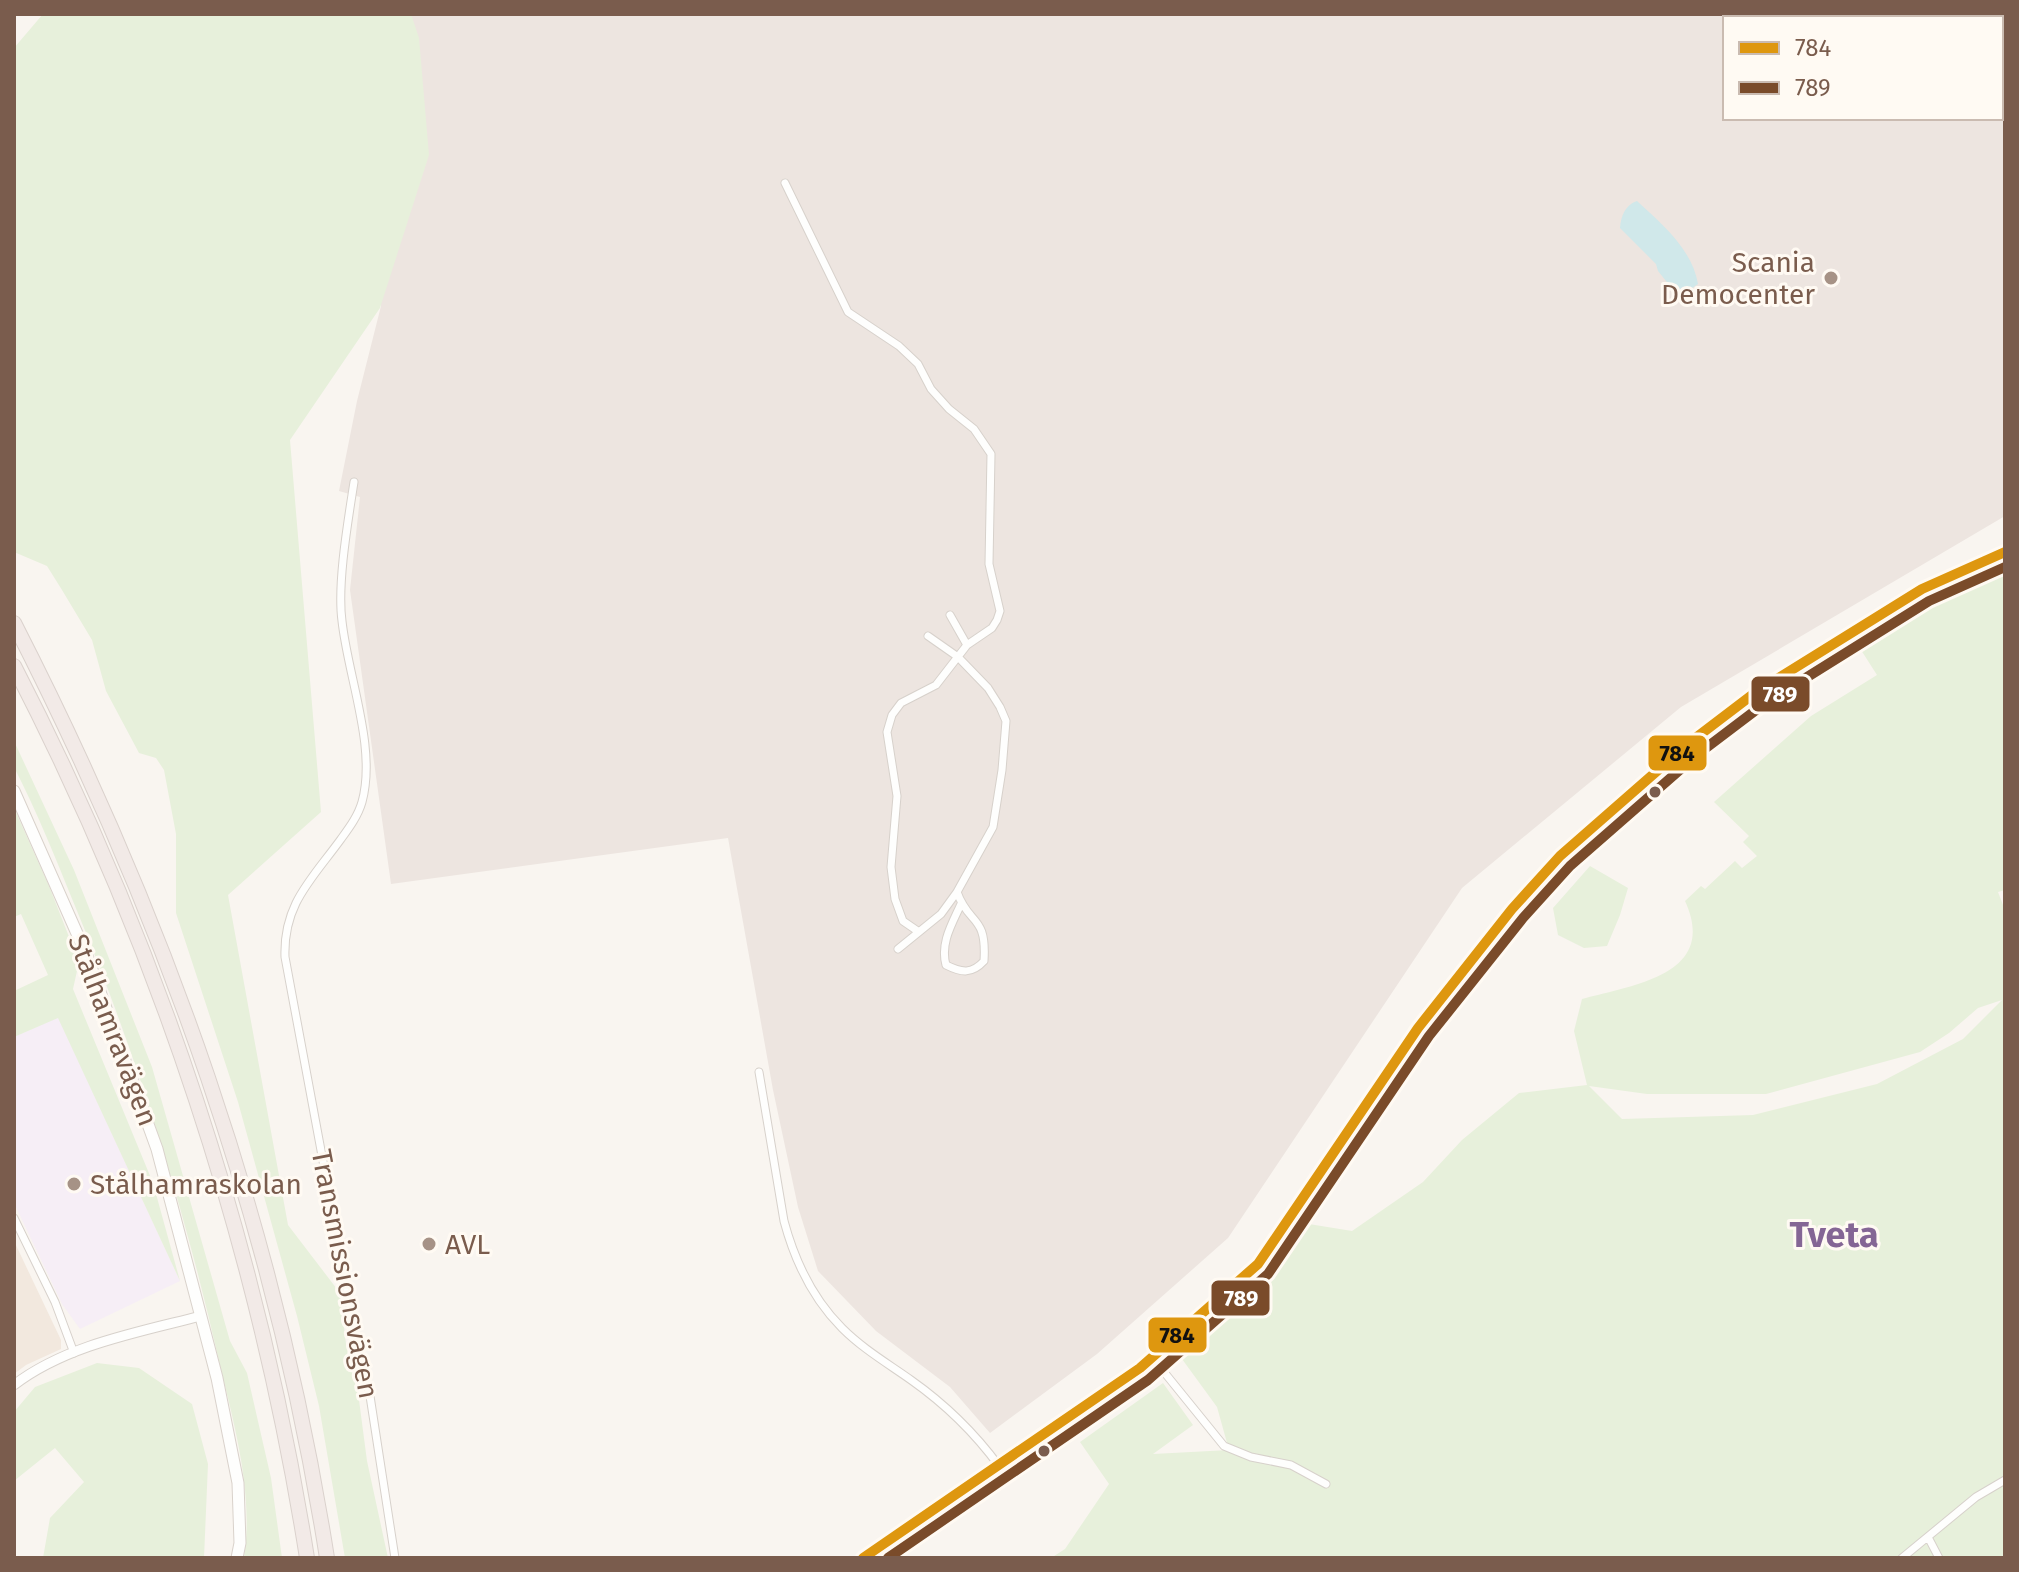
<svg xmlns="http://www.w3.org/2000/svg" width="2019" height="1572" viewBox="0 0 2019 1572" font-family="'Fira Sans',sans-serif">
<rect width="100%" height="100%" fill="#f9f5f0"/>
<path fill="#f2e8de" d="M14,1241L61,1340V1349L26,1365L14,1374Z"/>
<path fill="#ede5e0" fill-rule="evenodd" d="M395,14H2005V516L1681,707L1462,888L1228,1238L1097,1354L990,1433L950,1387L876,1331L818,1271L798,1207L773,1090L728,838L391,884L350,590L360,497L339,491L357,401L381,306L368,147ZM1725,18H2001V118H1725Z"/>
<path fill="#f6eef6" d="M58,1017L180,1281L80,1329L62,1304L14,1203V1037Z"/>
<path fill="#e7f0db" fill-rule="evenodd" d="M43,14H411L419,38L429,155L380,308L290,440L321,812L228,895L288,1225L340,1293L346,1344L359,1400L367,1461L388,1558H345L319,1406L297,1316L238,1102L176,913V834L164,770L156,758L139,753L106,691L92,640L62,590L47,566L14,552V48Z
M2005,568V890L1998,892L2005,910V1558H1051L1065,1549L1109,1484L1080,1442L1163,1383L1193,1425L1153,1454L1229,1450L1217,1407L1182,1359L1224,1322L1309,1224L1352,1231L1423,1182L1462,1140L1519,1093L1587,1085L1574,1031L1582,999C1633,985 1719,975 1685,901L1701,886L1705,889L1735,861L1742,868L1757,856L1743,842L1749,836L1714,802L1811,716L1877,675L1861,650L1961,587ZM2002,1000L1963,1039L1877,1084L1753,1115L1622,1119L1589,1086L1647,1094H1766L1920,1052L1949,1033L1978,1008Z
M14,741L74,870L152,1067L230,1341L247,1373L271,1478L282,1558H244C254,1493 234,1424 219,1361C184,1206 136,1053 75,906C56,859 37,812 14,767Z
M14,808L49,886L79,962L73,989L153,1183L180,1281L58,1018L14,1037V991L48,975L21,914L14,917Z
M1590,866L1628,888L1620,915L1607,946L1584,948L1558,935L1553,908Z
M97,1363L139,1368L192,1404L208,1464L204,1558H43L50,1518L84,1482L55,1448L14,1481V1412L35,1387Z"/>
<path fill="#d0e8ea" d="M1637,201C1662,224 1692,249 1698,284L1679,297L1658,271L1656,264L1620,228C1621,216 1625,205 1637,201Z"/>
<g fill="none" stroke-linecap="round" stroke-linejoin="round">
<g stroke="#d7d1cb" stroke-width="9">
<path id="minor" d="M785,183L848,312L899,346L918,364L931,389L949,409L974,429L991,454L989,564L1000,611L997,620L992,628L967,645L936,685L901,703L892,715L887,732L897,796L891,867L895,899L903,921L919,932
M354,482C348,521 337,584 342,621C348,677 377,748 362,802C358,816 349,828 341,839C312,879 283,904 285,957L355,1333L370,1396L395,1558
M950,615L967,645
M957,892C969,926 987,914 984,961C972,974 962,973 946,965C940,943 952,924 961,904
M898,949L941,914L957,892L993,827L1002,770L1006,721L1000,707L988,688L958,657L928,636
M759,1072L784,1221C795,1262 812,1298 842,1328C863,1349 887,1363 911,1380C945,1404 974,1432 999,1466
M14,1218L55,1302L74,1353
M1156,1353L1164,1372L1224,1446L1251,1457L1291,1465L1326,1484
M1928,1537L1939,1558
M1902,1558L1976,1497L2005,1480"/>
</g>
<g stroke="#d7d1cb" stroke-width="11">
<path id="tertiary" d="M14,1385C66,1345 139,1332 201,1316"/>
</g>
<g stroke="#d9d2cb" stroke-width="13">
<path id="secondary" d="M14,791L87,956L157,1149L217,1378L238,1483L240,1543L237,1558
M863,1558L1140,1368L1258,1264L1418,1028L1512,909L1560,856L1689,743L1756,692L1922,589L2005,552"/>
</g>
<g stroke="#dad1cc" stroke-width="16">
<path id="motorway" d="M14,623C166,920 275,1227 327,1558
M14,666C158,945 258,1247 307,1558"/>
</g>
<use href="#minor" stroke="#fefefd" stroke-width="7"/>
<use href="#tertiary" stroke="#fefefd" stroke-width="9"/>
<use href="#secondary" stroke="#fefefd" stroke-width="11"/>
<use href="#motorway" stroke="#f2eae7" stroke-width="14"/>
<g stroke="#fffaf3" stroke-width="16">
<path id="bus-1" d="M863,1558L1140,1368L1258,1264L1418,1028L1512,909L1560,856L1689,743L1756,692L1922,589L2005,552"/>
</g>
<g stroke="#fffaf3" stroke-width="16">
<path id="bus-2" d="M888,1558L1148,1380L1268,1274L1429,1036L1523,918L1570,866L1698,754L1764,704L1929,601L2005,567"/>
</g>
<use href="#bus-1" stroke="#de970f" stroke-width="10"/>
<use href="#bus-2" stroke="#7a4b2a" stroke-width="10"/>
</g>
<g fill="#a69286" stroke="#fffaf3" stroke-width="3">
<circle cx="1831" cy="278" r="8"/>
<circle cx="74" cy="1184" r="8"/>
<circle cx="429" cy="1244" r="8"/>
</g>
<g fill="#7a5c4d" stroke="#fffaf3" stroke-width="3">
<circle cx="1655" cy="792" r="7"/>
<circle cx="1044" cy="1451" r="7"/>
</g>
<g text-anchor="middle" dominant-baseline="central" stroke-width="6" stroke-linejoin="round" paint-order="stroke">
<g font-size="28" fill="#7a5c4d" stroke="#fffaf3" text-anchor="start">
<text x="1815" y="262" text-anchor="end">Scania<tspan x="1815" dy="32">Democenter</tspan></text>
<text x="90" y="1184">Stålhamraskolan</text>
<text x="445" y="1244">AVL</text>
</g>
<g font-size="28" fill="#7a5c4d" stroke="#fffaf3">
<text transform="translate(113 1030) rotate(69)">Stålhamravägen</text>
<text transform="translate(345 1274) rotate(79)">Transmissionsvägen</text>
</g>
<g font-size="36" font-weight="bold" fill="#846695" stroke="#fffaf3">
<text x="1834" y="1235">Tveta</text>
</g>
</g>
<g stroke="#fffaf3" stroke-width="3">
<rect x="1750" y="675" width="61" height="38" rx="8" fill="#7a4b2a"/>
<rect x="1647" y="734" width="61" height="38" rx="8" fill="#de970f"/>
<rect x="1210" y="1279" width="61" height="38" rx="8" fill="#7a4b2a"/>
<rect x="1147" y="1316" width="61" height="38" rx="8" fill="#de970f"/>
</g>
<g font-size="22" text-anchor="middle" font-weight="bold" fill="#fff">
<text x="1780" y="702">789</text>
<text x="1241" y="1306">789</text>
</g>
<g font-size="22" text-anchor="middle" font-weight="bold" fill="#111">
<text x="1677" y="761">784</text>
<text x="1177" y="1343">784</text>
</g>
<rect width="2019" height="1572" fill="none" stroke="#7a5c4d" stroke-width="32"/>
<rect x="1723" y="16" width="280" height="104" fill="#fffaf3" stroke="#cabbb1" stroke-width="2"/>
<rect x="1739" y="42" width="40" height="12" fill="#de970f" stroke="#cabbb1" stroke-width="2"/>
<text x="1795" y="56" font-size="24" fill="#7a5c4d">784</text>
<rect x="1739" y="82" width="40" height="12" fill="#7a4b2a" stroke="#cabbb1" stroke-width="2"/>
<text x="1795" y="96" font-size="24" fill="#7a5c4d">789</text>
</svg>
